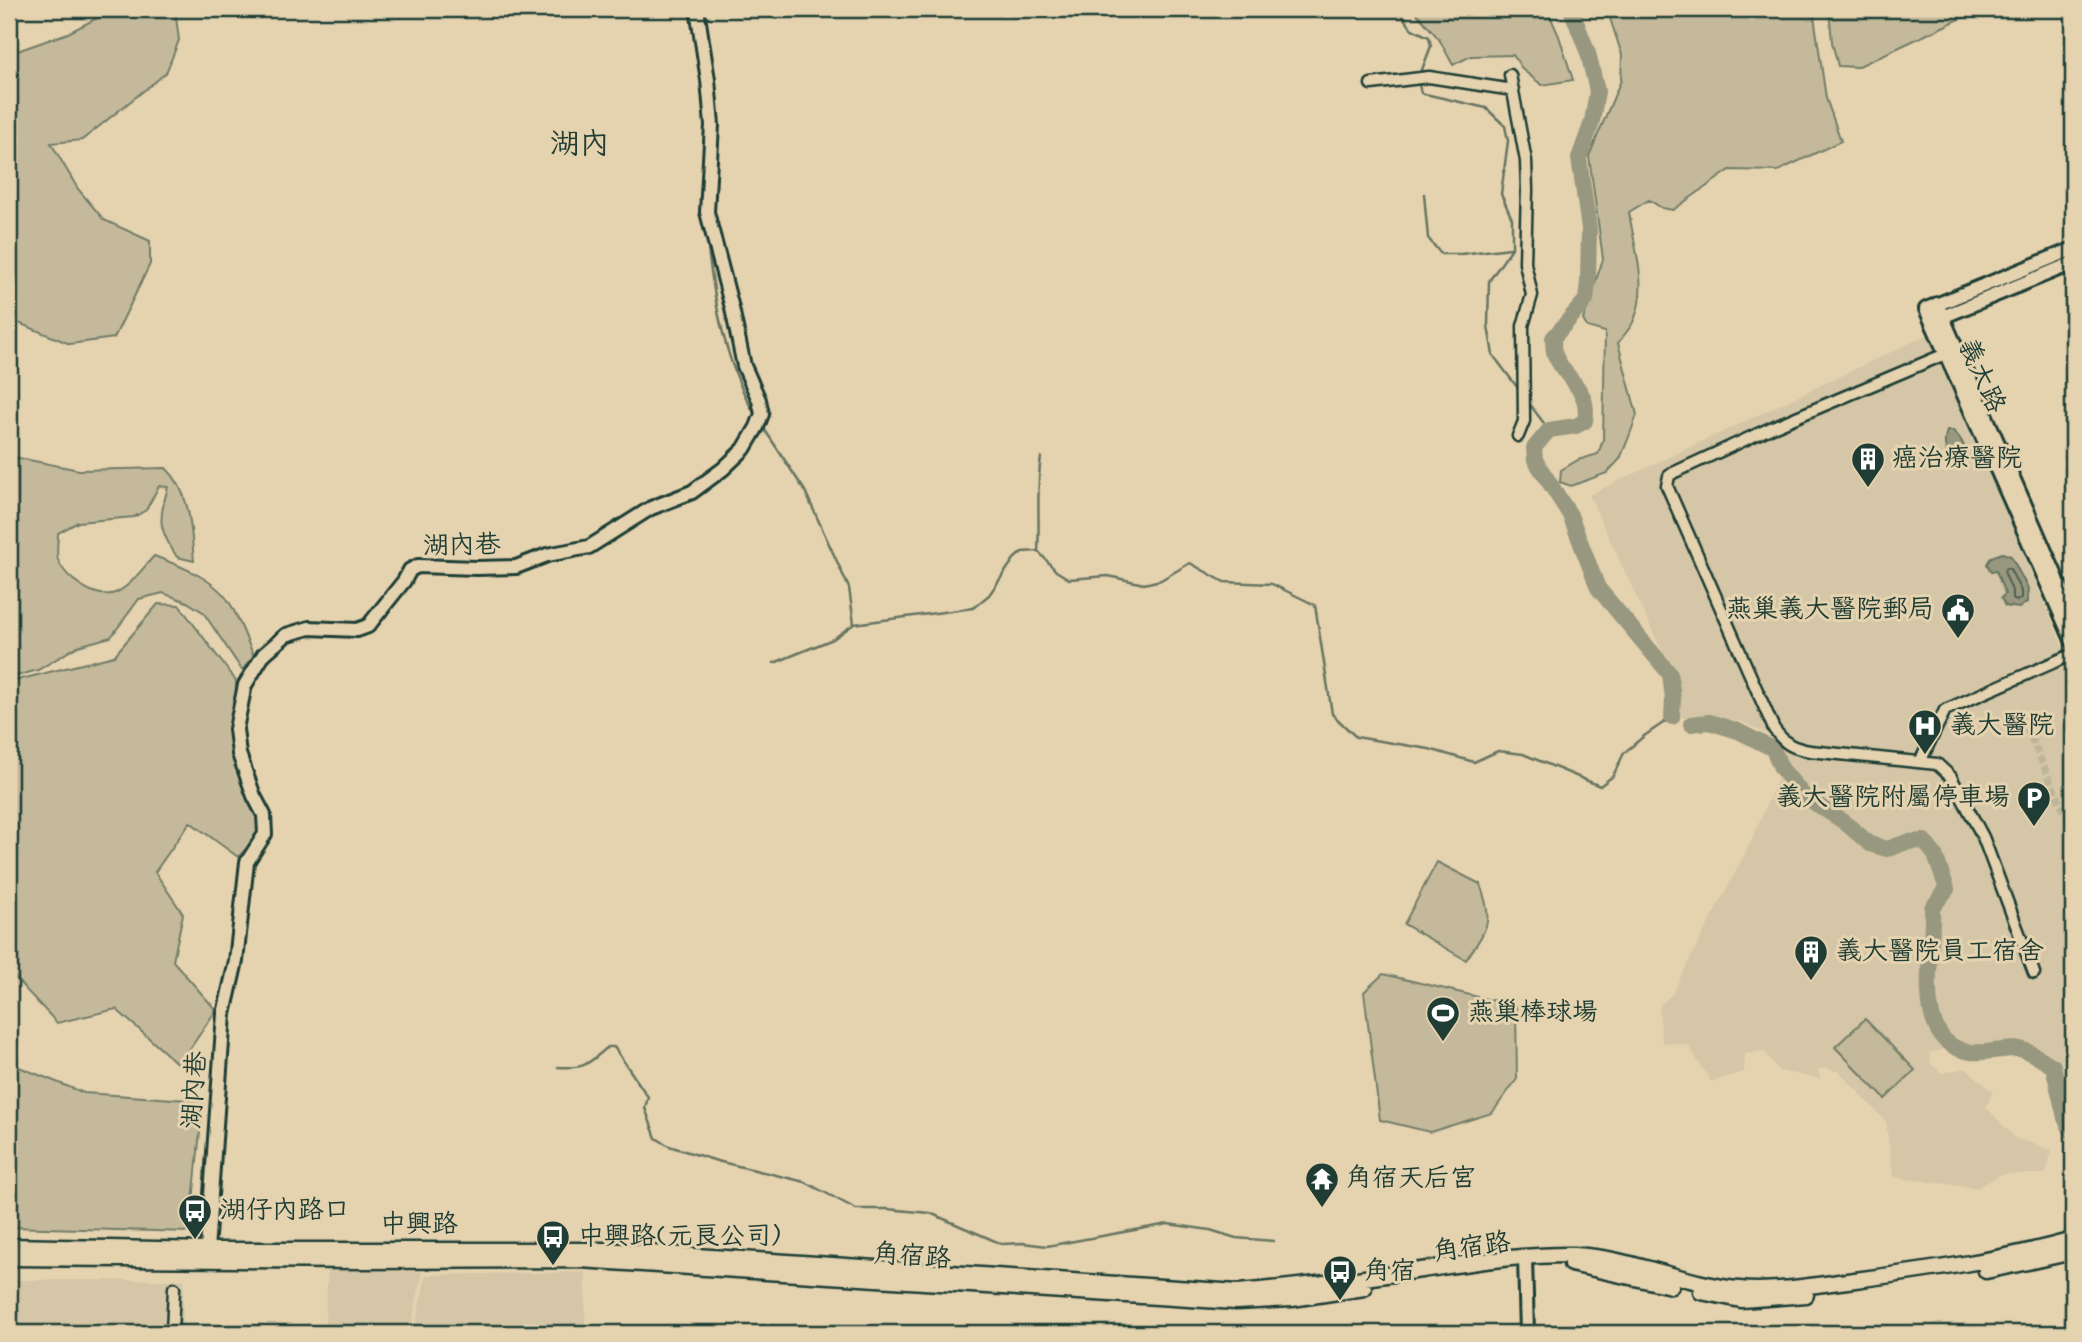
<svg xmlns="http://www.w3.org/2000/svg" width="2082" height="1342" viewBox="0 0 2082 1342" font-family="Mynerve,'LXGW WenKai TC',sans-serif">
<rect width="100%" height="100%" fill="#e5d3b0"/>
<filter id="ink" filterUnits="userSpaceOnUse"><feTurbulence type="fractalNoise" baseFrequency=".0143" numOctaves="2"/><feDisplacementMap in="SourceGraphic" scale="14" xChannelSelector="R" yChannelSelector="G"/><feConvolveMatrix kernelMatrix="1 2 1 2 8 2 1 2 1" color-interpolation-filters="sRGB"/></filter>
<g filter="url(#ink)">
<path fill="#d4c6a6" d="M1931,333L2073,671V1121L2059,1065L2019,1040L1982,1047L1964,1044L1929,1053L1931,1064L1942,1073L1966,1068L1993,1092L1986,1107L2015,1138L2052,1150L2046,1174H2002L1977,1188L1893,1177L1886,1122L1840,1072L1825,1068L1818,1070L1821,1079L1779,1071L1764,1051L1745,1054L1744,1072L1711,1082L1688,1045L1662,1042L1659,1006L1672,994L1751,842L1779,775L1773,737L1740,721L1678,717L1670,668L1589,495Z
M328,1270L422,1272L410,1333H324Z
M586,1272L585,1333H414L426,1275Z
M9,1280H184L182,1333H9Z"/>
<path fill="#c4ba9b" stroke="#727c68" stroke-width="2" d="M108,9H175L179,40L166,73L82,140L51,143L78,189L104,220L150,241V264L114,338L70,344L9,319V54L68,33L107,13Z
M1413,9H1547L1559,36L1573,80L1542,85L1523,70L1513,55L1471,56L1453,65L1439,39Z
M1607,9H1781L1787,15C1798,14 1803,9 1813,9L1826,98L1841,141L1778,171L1730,170L1673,210L1662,208L1649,200L1629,212C1634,248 1649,285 1634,320C1631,328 1623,336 1618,343L1637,415L1627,442L1620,459L1607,473L1571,486L1560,482L1561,470L1578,460L1598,454L1603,440L1605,332L1587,327L1583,320L1603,259L1589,156L1621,80L1622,55Z
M1829,9H1981L1857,67L1838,66L1832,42Z
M9,456L79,470L166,468C191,492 191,529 194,561L177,557C157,527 159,520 168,487L159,486L146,510L134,517L78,522L58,533C58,540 56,553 58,560C65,578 95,600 115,593C130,587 143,568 154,556C181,566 216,579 231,605C240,621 246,639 254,656L242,670L203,612L187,602L163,593L139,599L111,637L78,646L38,670L9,678Z
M158,604L179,605L236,681L234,745L262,822L256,839L238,857L190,822L155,872L183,914L173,961L216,1010L179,1065L116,1009L57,1023L15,978L9,955V682L114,656Z
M1437,862L1480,884C1494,922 1488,927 1466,960L1404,924Z
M1383,974L1516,1006L1517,1079L1492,1113L1430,1132L1380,1120L1364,992Z
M1865,1019L1915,1070L1885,1099L1835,1047Z
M9,1063L84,1093L203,1101L190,1232L9,1227Z"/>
<path fill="#97987f" stroke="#677461" stroke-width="2" d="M1947,431H1953C1962,439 1968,450 1964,461L1955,462C1946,452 1942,444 1947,431Z
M2002,553L2011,556L2028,589L2027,602L2019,608L2005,606L2001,598L2005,594L1996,571L1991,572L1987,564L1991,557Z"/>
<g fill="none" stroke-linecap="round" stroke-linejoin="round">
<path stroke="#4f6152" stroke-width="2" d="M2006,568L2010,569L2021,591V598L2017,601L2012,599V591L2004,571Z"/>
<path stroke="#677461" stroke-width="2.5" d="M1397,9L1412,29L1429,37L1431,46L1420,75
M1418,81L1421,93L1486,108L1505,126L1508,141L1501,194L1512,219V248L1489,281L1488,326L1493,355L1520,391
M1424,194L1428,238L1441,254H1461L1510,248
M708,249C715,305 726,366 756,416
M1528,402L1549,430
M763,427L805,491L849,588L854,624
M1038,551C1040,518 1036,489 1041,457
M774,663L833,639L854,624L973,608L989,595L1014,559L1022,552L1038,551L1056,571L1069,579L1108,576L1144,584L1161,580L1190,563L1224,582L1272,584L1315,605L1332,714L1356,737L1429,749L1474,762L1498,751L1523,754L1600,786L1613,776L1624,753L1644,736L1672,717
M558,1067C586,1069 587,1064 608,1047H614L648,1097L645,1108L656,1138L669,1146L717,1161L805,1182L856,1209H887L930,1213L1002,1244L1023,1243L1047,1246L1168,1224L1210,1230L1236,1238L1274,1241"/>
<path stroke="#97987f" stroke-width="16" d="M1571,9L1588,53L1597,91L1592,122L1579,158L1589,229L1588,281L1586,300L1553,338C1553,343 1553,350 1555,355C1566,382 1591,388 1585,421L1576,426L1549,430L1534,448L1535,460L1570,515L1598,588L1670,674L1673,699L1672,717
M1691,724L1709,722L1738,731L1773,749L1781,768L1804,796L1843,821L1870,844L1887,849L1907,842L1924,841L1935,855L1947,889L1932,908C1935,951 1908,1044 1971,1052C1987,1054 2003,1048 2019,1049C2030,1050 2043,1061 2053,1066L2065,1118L2073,1133"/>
<path stroke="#bdb597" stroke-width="7" stroke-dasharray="7 3.5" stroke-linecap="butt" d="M2018,709L2073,831"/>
<g stroke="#1f3d34" stroke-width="15">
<path id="minor" d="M1510,75L1526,161L1527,190L1525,263L1532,295L1523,326L1524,421L1518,436
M1371,84L1429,77L1513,90
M1950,352L1775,426L1673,473L1669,476L1667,486L1774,729C1785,744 1792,748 1810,751L1937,764L1951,777L1983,837L2034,973
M1920,762L1945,710L2073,654
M172,1333L174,1288"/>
</g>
<g stroke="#1f3d34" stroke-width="18">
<path id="tertiary" d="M2073,249L1926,309L2073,642
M1937,304L2073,615
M1935,320L2073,263
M207,1250L224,1014L236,961L247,862L265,834L264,815L254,796L239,754L236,729L245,685L264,654L286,635L309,628L357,630L368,626L404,581L410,570L418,566L477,568L516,567L547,555L589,547L651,508L692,492L723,469L744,449L757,427L762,414L759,400L744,366L732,308L707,212L712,125L708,80L697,9
M1525,1258L1527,1333"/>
</g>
<g stroke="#1f3d34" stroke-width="19">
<path id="secondary" d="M9,1246L207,1250H605L1238,1292C1299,1287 1360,1279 1421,1270C1471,1263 1524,1254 1574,1255C1630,1257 1683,1284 1739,1289C1773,1293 1821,1284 1855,1280C1929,1270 2002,1260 2073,1240
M9,1258L360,1261L580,1260L1236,1302L1292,1299L1364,1288
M1571,1264L1671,1286
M1986,1271L2073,1252
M1701,1292L1741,1300L1806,1295"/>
</g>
<use href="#minor" stroke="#e5d3b0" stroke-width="10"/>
<use href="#tertiary" stroke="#e5d3b0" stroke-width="12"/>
<use href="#secondary" stroke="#e5d3b0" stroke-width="14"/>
</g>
</g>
<defs>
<g id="building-pin" transform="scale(1.75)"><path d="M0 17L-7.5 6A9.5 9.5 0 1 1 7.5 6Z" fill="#1f3d34" stroke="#e5d3b0"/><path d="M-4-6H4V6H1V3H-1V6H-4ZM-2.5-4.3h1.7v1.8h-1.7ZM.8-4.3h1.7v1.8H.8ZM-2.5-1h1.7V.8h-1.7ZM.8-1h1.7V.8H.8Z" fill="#fff"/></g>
<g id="civic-pin" transform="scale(1.75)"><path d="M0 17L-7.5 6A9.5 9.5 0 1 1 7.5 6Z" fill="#1f3d34" stroke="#e5d3b0"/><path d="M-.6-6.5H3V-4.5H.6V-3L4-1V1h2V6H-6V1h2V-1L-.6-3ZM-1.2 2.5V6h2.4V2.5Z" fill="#fff"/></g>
<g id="hospital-pin" transform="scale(1.75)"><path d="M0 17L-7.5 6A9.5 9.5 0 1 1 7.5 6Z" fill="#1f3d34" stroke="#e5d3b0"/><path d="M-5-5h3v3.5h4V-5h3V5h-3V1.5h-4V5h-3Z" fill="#fff"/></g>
<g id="parking-pin" transform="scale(1.75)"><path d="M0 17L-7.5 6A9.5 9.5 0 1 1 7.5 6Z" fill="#1f3d34" stroke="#e5d3b0"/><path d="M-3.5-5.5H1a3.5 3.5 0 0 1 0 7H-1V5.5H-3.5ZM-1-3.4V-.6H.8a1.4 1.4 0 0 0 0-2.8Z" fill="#fff"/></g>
<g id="stadium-pin" transform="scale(1.75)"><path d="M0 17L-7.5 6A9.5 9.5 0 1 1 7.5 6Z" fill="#1f3d34" stroke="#e5d3b0"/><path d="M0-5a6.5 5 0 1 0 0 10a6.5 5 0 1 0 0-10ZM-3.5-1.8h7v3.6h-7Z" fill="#fff"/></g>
<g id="temple-pin" transform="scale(1.75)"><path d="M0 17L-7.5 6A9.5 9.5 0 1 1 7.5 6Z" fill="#1f3d34" stroke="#e5d3b0"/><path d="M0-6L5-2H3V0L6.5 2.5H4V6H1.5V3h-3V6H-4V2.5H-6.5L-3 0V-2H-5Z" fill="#fff"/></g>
<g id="bus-pin" transform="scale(1.75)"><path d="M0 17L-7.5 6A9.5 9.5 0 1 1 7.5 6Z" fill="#1f3d34" stroke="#e5d3b0"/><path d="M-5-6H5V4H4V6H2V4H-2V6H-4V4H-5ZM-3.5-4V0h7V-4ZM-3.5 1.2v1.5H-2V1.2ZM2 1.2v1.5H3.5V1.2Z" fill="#fff"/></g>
</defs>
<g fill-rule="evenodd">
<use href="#building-pin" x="1868" y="459"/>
<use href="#civic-pin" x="1958" y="610"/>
<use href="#hospital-pin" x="1925" y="726"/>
<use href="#parking-pin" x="2034" y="798"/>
<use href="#building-pin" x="1811" y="952"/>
<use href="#stadium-pin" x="1443" y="1013"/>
<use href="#temple-pin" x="1322" y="1179"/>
<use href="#bus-pin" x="195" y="1211"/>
<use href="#bus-pin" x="553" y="1237"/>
<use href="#bus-pin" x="1340" y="1272"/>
</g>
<g text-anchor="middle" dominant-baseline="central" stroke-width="6" stroke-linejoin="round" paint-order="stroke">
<g font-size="26" fill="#1f3d34" stroke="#e5d3b0">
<text transform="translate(1981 376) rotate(66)">義大路</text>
<text transform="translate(462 546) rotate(-1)">湖內巷</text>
<text transform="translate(195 1090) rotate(-86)">湖內巷</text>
<text x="419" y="1225">中興路</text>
<text transform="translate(1472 1248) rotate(-8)">角宿路</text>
<text transform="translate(912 1257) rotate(4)">角宿路</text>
</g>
<g font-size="26" fill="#1f3d34" stroke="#e5d3b0" text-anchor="start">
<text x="1892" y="459">癌治療醫院</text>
<text x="1934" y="610" text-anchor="end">燕巢義大醫院郵局</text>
<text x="1950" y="726">義大醫院</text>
<text x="2010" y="798" text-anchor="end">義大醫院附屬停車場</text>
<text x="1836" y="952">義大醫院員工宿舍</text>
<text x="1468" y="1013">燕巢棒球場</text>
<text x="1346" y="1179">角宿天后宮</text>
<text x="220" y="1211">湖仔內路口</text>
<text x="578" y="1237">中興路(元良公司)</text>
<text x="1364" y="1272">角宿</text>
</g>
<g font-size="30" fill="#1f3d34" stroke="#e5d3b0">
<text x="580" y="144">湖內</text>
</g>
</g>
<rect width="2082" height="1342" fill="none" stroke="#e5d3b0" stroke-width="35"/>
<rect x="18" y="18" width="2047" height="1307" fill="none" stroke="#1f3d34" stroke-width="2.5" filter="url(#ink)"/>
</svg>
